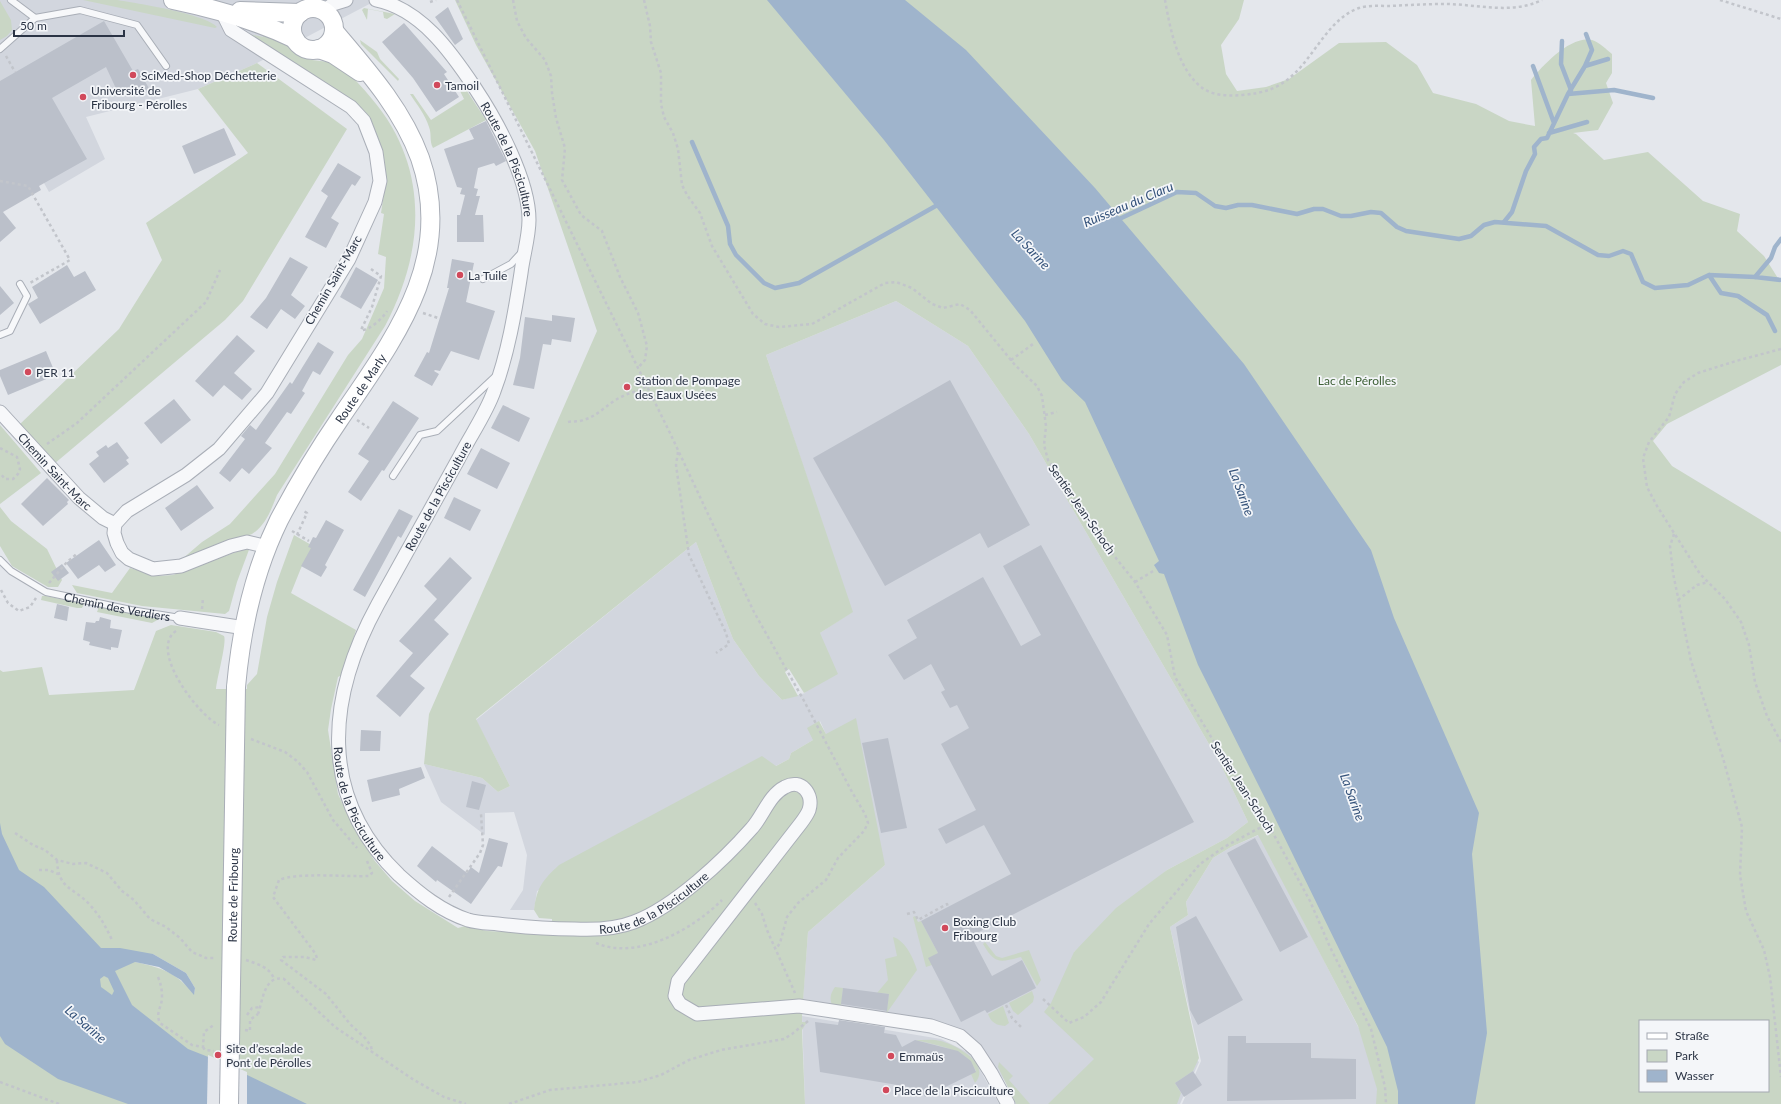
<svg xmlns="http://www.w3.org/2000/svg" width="1781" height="1104" viewBox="0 0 1781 1104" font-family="Lato,sans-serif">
<rect width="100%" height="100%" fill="#e4e7ec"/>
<path fill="#d2d6de" d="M0,0H377L257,63L198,89L86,117L105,159L49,192L0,105Z
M896,301L968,346L1029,434L1220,763L1248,822L1227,838L1167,870L1074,952L1199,1062L1180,1104H1021L981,1047L937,1022L803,999L808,932L885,865L820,721L813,740L791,753L789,759L537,891L534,910H510L523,890L527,855L514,812L485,813V835L441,802L424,764L482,778L498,792L510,786L476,720L696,542L733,639L759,676L782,700L805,693L820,633L852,612L766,355Z
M1259,835L1367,1044L1381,1104H1182L1201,1061L1170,927L1188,915L1186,902L1213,858L1231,847Z
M802,1016L941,1039L971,1054L999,1104H805Z"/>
<path fill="#c9d6c5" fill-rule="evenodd" d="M83,0C94,0 106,0 117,0C136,3 206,14 217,27L215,28Z
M455,0H1244L1239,19L1221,45L1226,74L1237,91L1266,87L1289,79L1339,43L1386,42L1417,65L1433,93L1476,104L1509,121L1535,126L1531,80C1543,65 1571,35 1592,40C1599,42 1607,50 1612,54V73L1606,83L1613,103L1598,130L1573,133L1576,134L1604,160L1648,152L1703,201L1740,214L1737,231L1764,256L1781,283V365L1667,424L1653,441L1672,466L1781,532V1104H1376L1377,1089L1358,1026L1258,835L1231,847L1213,858L1186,902L1188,915L1170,927L1199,1058L1193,1071L1175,1083L1181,1093L1177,1104H1048L1094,1059L1044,1012L1051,1003L1074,952L1116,908L1167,870L1227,838L1248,822L1220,763L1029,434L968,346L896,301L766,355L853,612L820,633L838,674L804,693L789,669L785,672L798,696L782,700L759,676L733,639L696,542L476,719L510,786L498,792L482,778L424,764L429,714L597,331L535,151L476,45ZM1640,1021H1768V1091H1640Z
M0,1L11,20L12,30L7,36L0,40Z
M364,8L395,14L387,19L384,18L383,12L368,9L367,20L362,10Z
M264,32C271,35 280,38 286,42C293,47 297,54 305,58C318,63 327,58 342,68C353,77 363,88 372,99C430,167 425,251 385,326L277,495C271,510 266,525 252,534L181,560L202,542L230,524L275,474L348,355L362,339L384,288L386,257L378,254L384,214L381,213L386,181L369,119L244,33L263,37Z
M360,40L377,52L380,59L399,79L398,81L361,44Z
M257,63L347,129L243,301L225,320L54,464L19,425L119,329L162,260L146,223L248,153L198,89Z
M463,85L486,120L433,148C429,140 432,135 429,127C425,114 417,105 410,94H413L431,120L464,99L459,89Z
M0,425L41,473L0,504Z
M0,507L11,521L47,549L62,580L58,587H48L12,566L0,546Z
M294,535L313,546L301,568L291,593L356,630C351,644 350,658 346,673L338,677L331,709L328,730L338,794L353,826L374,860L392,881L415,901L458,928L465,926L487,931L552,934V919L539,918L534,910C537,887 542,881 559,865L762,756L776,766L789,759L791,753L813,740L807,728L819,721L826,734L856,718L885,865L808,932L802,1016V1022H807L802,1030L805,1104H0V670L3,672L42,667L49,695L134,690L156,631L171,625L216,632L224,636C227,642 217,678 216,689H247V685L257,674L267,617L277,582ZM153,954L186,973L195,988L194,994C175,972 163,968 135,962Z
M250,547L237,582L229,611L225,614L142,606L77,593L72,585L112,593L130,568L159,576L173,575Z
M42,596H46L84,604L82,608H77L41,600Z
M99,607L159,619L152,623L97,612Z
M915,916L918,922L921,921L938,953L932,965L926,967L913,917Z
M893,937C905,940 914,959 917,970L886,1014L889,994L877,993L888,980L885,959L897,956Z
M985,942L996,956L1002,958L1029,950L1041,980L1037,986L1021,957C1000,962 995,965 983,944Z
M835,987L843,988L841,1008L832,1005C829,997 831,993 835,987Z
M1032,991L1034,997L1033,1002L1018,1015L1013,1011L1009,1003Z
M1003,1006L1009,1023L1005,1026C995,1025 991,1022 988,1014Z
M915,1040C924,1040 933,1039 941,1041C955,1045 992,1063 975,1083L971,1074L976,1071C965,1048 939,1046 915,1040Z
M999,1062L1013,1076L1009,1080L1030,1104H1016L998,1067Z"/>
<path fill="#9fb4cc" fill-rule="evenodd" d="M767,0H905L966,50L1095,188L1244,364L1371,550L1394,618L1479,813L1472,854L1487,1033L1475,1104H1398V1091L1387,1047L1270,808L1198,665L1164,574L1159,573L1154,565L1159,561L1085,402L1062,380L1025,321L884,140Z
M0,823L2,834L19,870L44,887L101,948H120L153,954L186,973L195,988L194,995L181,980L159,967L135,962L115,971L132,1005L188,1049L216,1060L307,1104H128L58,1079L5,1044L0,1036ZM104,976L108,978L114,991L112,995L101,987L100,979Z"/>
<path fill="#e4e7ec" d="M208,1055L247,1072V1104H207Z"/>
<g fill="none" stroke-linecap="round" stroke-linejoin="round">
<path stroke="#9fb4cc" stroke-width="4.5" d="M1562,41L1561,64L1571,90
M1533,66L1554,123
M1585,66L1608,59
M1568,94L1585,66L1592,50L1586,34
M1549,133L1587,122
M692,142L728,226L730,244L736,255L764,283L775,288L799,283L941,203
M1115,221L1177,192L1196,193L1215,206L1226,208L1238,205H1252L1297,214L1314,209H1323L1341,216H1351L1371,212L1381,213L1397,227L1406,231L1459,239L1471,236L1484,225L1495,222L1546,226L1598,255L1609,256L1623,251L1631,254L1643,282L1655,288L1688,285L1709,275L1755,277L1781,280
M1504,222L1512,212L1526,171L1535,154L1534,147L1541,139L1547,138L1568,94L1614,90L1653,98
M1709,275L1721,293L1738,296L1767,315L1775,331
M1755,277L1771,258L1775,247L1781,239"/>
</g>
<path fill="#bbc0ca" d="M448,7L463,39L455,45L435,17Z
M104,21L133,71L138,69L151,92L119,95L106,67L52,98L87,159L39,186L41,190L3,212L16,228L0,242V81Z
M404,23L447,72L444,74L459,97L436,112L413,78L382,42Z
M486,121L506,161L496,166L494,163L478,168L474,188L478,189L476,196H480L475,215H483L484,242H457V215H460L465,195L460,194L462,188L457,187L444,149L474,139L469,129Z
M224,128L236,155L194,174L182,146Z
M338,163L361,177L355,186L352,184L331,218L339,223L326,248L305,237L328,196L321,191Z
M290,257L308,267L291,295L305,306L295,319L281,309L267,329L250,317L266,298Z
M452,259L474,263L466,302L495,311L479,360L451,351L440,371L435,370L434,371L439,374L432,386L414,376L427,352L429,353L449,288H447Z
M67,265L74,277L85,271L96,290L40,324L28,304L38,298L32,287Z
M356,267L378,280L361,309L340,297Z
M0,286L14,303L0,315Z
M552,315L575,318L571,342L552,339L551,345L543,344L534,389L513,385L520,358L525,317L552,321Z
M237,335L255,351L234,373L252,389L242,400L224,385L213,397L195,381Z
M318,342L334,352L320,375L313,371L302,391L305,393L291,414L287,412L265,443L272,448L249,474L242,468L230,482L219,473L245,439L241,436L250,425L256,430L290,382L292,384Z
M46,351L56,375L8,395L0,376V370Z
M950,380L1030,525L988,548L980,533L885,586L813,458Z
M174,399L191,420L161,444L144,423Z
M393,401L419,418L384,471L382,470L361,501L348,492L369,461L358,454Z
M503,405L530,418L519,442L491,428Z
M117,442L129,458L126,460L129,464L104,483L89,464L99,456L96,452L106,445L108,448Z
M481,448L510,463L497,489L467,474Z
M47,478L69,500L67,502L68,504L43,526L21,504Z
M197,485L214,508L181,531L165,508Z
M454,497L481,510L470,531L444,518Z
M399,509L413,516L401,538L398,536L365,597L353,590Z
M326,520L344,530L325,565L327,567L321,577L301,566L311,548L308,547L313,537L316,538Z
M99,540L116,565L105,572L99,565L78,579L66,563Z
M1041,545L1194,822L971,936L992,976L1022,960L1036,988L987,1013L985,1010L961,1022L928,958L938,953L921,921L1011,874L984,825L946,844L938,829L976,810L941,744L969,728L957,705L950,708L941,692L945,690L931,664L904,680L888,655L917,638L907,620L983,577L1021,646L1041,635L1003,566Z
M450,557L472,578L434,620L449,634L410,676L425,688L400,717L376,696L413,653L399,641L437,599L424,586Z
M62,564L69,573L58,581L51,572Z
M57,604L69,607L67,621L54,618Z
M100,617L111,620L110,628L122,630L118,648L111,647V650L89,645L90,642L83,640L86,622L95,623L96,621H99Z
M361,730L381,731L380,751H360Z
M888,738L907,828L881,833L862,743Z
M421,767L425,778L399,789L400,795L372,802L367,780Z
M472,781L486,785L479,810L466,807Z
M489,838L508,843L502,867L498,866L471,904L437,880L436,882L417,866L432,846L467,873L471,867L479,873Z
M1255,838L1308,937L1280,952L1227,853Z
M1196,916L1243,1000L1198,1025L1190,1010L1176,927Z
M843,988L889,994L887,1011L841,1004Z
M839,1020L885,1027L884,1033L896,1035L902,1047L915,1040L958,1051L971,1061L976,1072L925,1097L921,1089L820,1072L815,1022L838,1025Z
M1228,1036H1246V1043H1311V1058L1356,1059V1099L1227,1101Z
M1193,1071L1202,1085L1184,1097L1175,1083Z"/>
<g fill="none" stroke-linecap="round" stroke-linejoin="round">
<g stroke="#a9aeb7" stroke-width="8">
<g id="lane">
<path d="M11,0L35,18"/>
<path d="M0,49L35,18L80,10L137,25L166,66"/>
<path d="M483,279L511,264L522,252"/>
<path d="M0,335L10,331L27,296L20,284"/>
<path d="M393,476L420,435L437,431L497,375"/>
<path id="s1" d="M0,560L11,571L46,592L131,610L180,618"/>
</g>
</g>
<g stroke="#a9aeb7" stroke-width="15">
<g id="street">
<path id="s2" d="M376,0C421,9 451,52 475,88C497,121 529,180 529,220C529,237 523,256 521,273C515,312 508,354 494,391C486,414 470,436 459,458C432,507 405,555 378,604C327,697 317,796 399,875C420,894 441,911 468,920C478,923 489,923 498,924C523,927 549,929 574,929C593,930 616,929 634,922C674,907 724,860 752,828C763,816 769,795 785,787C801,778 814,794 809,810C807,815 804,819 801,823L678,981L675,996L680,1004L697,1014L799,1006L931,1026L960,1036L976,1050L991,1073L1008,1104"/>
<path d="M221,10L231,30L351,107L364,121L376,152L380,181L375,202L349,259L267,393L219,449L186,475L127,511L115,524L114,533L117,543L122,553L129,559L153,569L181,566L231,546L247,542L268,547"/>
<path d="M324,11L333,4L346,0"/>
<path id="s3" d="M0,412L79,498L103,518L115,524"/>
<path d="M180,618L245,628"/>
</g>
</g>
<g stroke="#a9aeb7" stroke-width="20">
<g id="secondary">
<path d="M173,0C216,9 256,20 295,39"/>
<circle cx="313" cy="29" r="21"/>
<path d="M240,11L300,13"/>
<path d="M319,49L333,54L360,72"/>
<path id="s4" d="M236,687C241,631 254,571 279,520C297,486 317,452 339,420C393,340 456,261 420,158C402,109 367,70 334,31"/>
</g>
</g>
<path stroke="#c2c5cb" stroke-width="2.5" stroke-dasharray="3 3" stroke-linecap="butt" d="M457,0L670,433L754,612L803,699L852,792L865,814L868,823L864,831L838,858L826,880L798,903L787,917L780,943L776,949
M513,0L517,21L526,38L545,60L551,76L552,93L556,118L565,148L562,180L581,215L602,231L620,277L638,313L647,346L645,360L638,368
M644,0L650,26L651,42L661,73V104L664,117L673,133L678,149L682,185L687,195L700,213L712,246L753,314L765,324L779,327L812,324L885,283L896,282L912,288L932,304L943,308L960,304L970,310L1015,365L1037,386L1042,396L1046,426L1044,445L1048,460L1096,533L1135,582L1167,635L1175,677L1252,805L1273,833L1310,901L1330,947L1371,1029L1385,1087L1386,1104
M1165,0C1170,28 1178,72 1204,89C1215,96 1230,96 1242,95C1264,93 1278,89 1294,74C1316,53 1330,18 1359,8C1368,5 1381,6 1390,6C1408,5 1426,4 1444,4C1477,4 1511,15 1542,0
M1720,0L1781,19
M430,2L436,0
M6,56L15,72
M0,181L28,186L70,260L30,283
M371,269L381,276L372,307L361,330C369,331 383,318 387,311
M423,313L438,318
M1781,349L1736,361L1698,373L1684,382L1675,394L1669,417L1649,442L1643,458L1647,487L1657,506L1700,574L1725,599L1741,622L1749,645L1755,682L1767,716L1781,742
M1011,360L1033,344
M1045,415L1057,412
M357,420L369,428
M568,422C573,421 579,422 583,420C597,417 608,403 621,397C630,392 638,392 647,386
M47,444L77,423L206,302L220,270
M0,448L17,457L20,469L18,474L13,479H5L0,473
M678,452L676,465L689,555L726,633L729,644L716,653
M292,531L309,541
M1674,534L1670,546L1673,573L1691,661L1723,758L1742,827L1740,875L1746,911L1764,950L1770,977L1781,1077
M297,535L307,513L302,510
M1135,582L1155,570
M49,583L67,562L78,553
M1,590L8,603L19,611L30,607L36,598
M1678,600L1697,585L1708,582
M202,609L203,598
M176,631C148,650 199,716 219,725
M251,739L285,752L297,761L307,772L333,820L357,848
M15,833L33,845L45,850L57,860L73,864L86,863L107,873L122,891L134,900L150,919L166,927L180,938L192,952L206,958H216
M57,860C58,890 74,887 90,905C100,916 106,927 112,940
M367,861L372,873L369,876C347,877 297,872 279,880L273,897L315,953L317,958L316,960L305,957H283L281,960L326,994L350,1024L365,1038L371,1046L372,1052
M39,870H49L58,874
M449,897L480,853L483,845L481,814
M755,903L762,914L767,930L795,993
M907,914L914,912L918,920L947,904L948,907
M596,943C638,961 693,929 722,900
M246,960C257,964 270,967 274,979
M158,977C161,984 162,990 162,997C162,1007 155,1013 160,1023L192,1045L203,1047L204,1032L215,1024
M1043,999L1069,1023L1084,1017L1101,1002L1149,924L1200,864L1224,847L1267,824
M1006,1005L1012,1018L1022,1028
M258,1014C263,1000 264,975 284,979L335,1027L414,1080L444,1097L466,1104
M247,1015L252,1008L261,1007
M203,1047L205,1050L214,1051
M0,1082L59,1104
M509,1104L550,1090L638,1082L661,1075L689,1060L721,1050L784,1039L792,1034L808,1021"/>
<use href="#lane" stroke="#f7f8fa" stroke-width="6"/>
<use href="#street" stroke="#f7f8fa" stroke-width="13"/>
<use href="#secondary" stroke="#fff" stroke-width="18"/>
<g stroke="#a9aeb7" stroke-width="20" stroke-linecap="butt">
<g id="secondary-bridge">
<path id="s5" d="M229,1104L236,687"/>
</g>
</g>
<path stroke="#c2c5cb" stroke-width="2.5" stroke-dasharray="3 3" stroke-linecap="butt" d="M245,1030L250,1031V1020L258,1014"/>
<use href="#secondary-bridge" stroke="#fff" stroke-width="18"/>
</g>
<g fill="#d1495b" stroke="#f4f6f9" stroke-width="1.5">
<circle cx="133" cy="75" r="4"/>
<circle cx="437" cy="85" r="4"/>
<circle cx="83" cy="97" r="4"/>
<circle cx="460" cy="275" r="4"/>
<circle cx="28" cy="372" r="4"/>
<circle cx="627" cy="387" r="4"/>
<circle cx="945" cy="928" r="4"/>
<circle cx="218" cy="1055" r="4"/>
<circle cx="891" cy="1056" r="4"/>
<circle cx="886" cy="1090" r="4"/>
</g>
<g text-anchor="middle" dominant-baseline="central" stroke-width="3.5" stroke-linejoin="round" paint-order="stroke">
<g font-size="12" fill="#2b3445" stroke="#f4f6f9" text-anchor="start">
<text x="141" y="75">SciMed-Shop Déchetterie</text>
<text x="445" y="85">Tamoil</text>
<text x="91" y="90">Université de<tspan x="91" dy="14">Fribourg - Pérolles</tspan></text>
<text x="468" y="275">La Tuile</text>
<text x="36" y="372">PER 11</text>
<text x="635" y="380">Station de Pompage<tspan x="635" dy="14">des Eaux Usées</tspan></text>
<text x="953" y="921">Boxing Club<tspan x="953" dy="14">Fribourg</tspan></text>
<text x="226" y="1048">Site d’escalade<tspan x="226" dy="14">Pont de Pérolles</tspan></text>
<text x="899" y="1056">Emmaüs</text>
<text x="894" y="1090">Place de la Pisciculture</text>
</g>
<g font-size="12" fill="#2b3445" stroke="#f4f6f9">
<text stroke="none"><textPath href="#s2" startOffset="215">Route de la Pisciculture</textPath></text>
<text transform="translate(333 280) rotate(-60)">Chemin Saint-Marc</text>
<text stroke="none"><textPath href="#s4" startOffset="328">Route de Marly</textPath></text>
<text stroke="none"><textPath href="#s3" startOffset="81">Chemin Saint-Marc</textPath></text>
<text transform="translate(438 496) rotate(-61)">Route de la Pisciculture</text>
<text transform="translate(1082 509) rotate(55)">Sentier Jean-Schoch</text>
<text stroke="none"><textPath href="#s1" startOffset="129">Chemin des Verdiers</textPath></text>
<text transform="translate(1243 787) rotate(57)">Sentier Jean-Schoch</text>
<text stroke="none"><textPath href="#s2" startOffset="909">Route de la Pisciculture</textPath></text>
<text stroke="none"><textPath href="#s5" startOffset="209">Route de Fribourg</textPath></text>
<text stroke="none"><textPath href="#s2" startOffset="1269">Route de la Pisciculture</textPath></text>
</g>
<g font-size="12" fill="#3f6138" stroke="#f4f6f9">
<text x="1357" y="380">Lac de Pérolles</text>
</g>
<g font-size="13" font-style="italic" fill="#34527a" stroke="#f4f6f9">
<text transform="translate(1128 204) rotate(-23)">Ruisseau du Claru</text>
<text transform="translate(1031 249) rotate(47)">La Sarine</text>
<text transform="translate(1242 492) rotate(70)">La Sarine</text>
<text transform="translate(1353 797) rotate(70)">La Sarine</text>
<text transform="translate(86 1024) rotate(41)">La Sarine</text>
</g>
</g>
<rect x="1639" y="1020" width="130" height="72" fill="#f4f6f9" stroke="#a4a8b1"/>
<rect x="1647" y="1033" width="20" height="6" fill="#ffffff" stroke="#a4a8b1"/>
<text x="1675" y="1040" font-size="12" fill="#2b3445">Straße</text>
<rect x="1647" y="1050" width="20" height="12" fill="#c9d6c5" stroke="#a4a8b1"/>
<text x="1675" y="1060" font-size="12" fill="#2b3445">Park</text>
<rect x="1647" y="1070" width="20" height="12" fill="#9fb4cc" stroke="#a4a8b1"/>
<text x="1675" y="1080" font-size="12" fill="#2b3445">Wasser</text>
<path d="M14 30v6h110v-6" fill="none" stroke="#2b3445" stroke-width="2"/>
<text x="20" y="30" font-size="12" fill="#2b3445" stroke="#f4f6f9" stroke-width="3" paint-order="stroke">50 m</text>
</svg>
